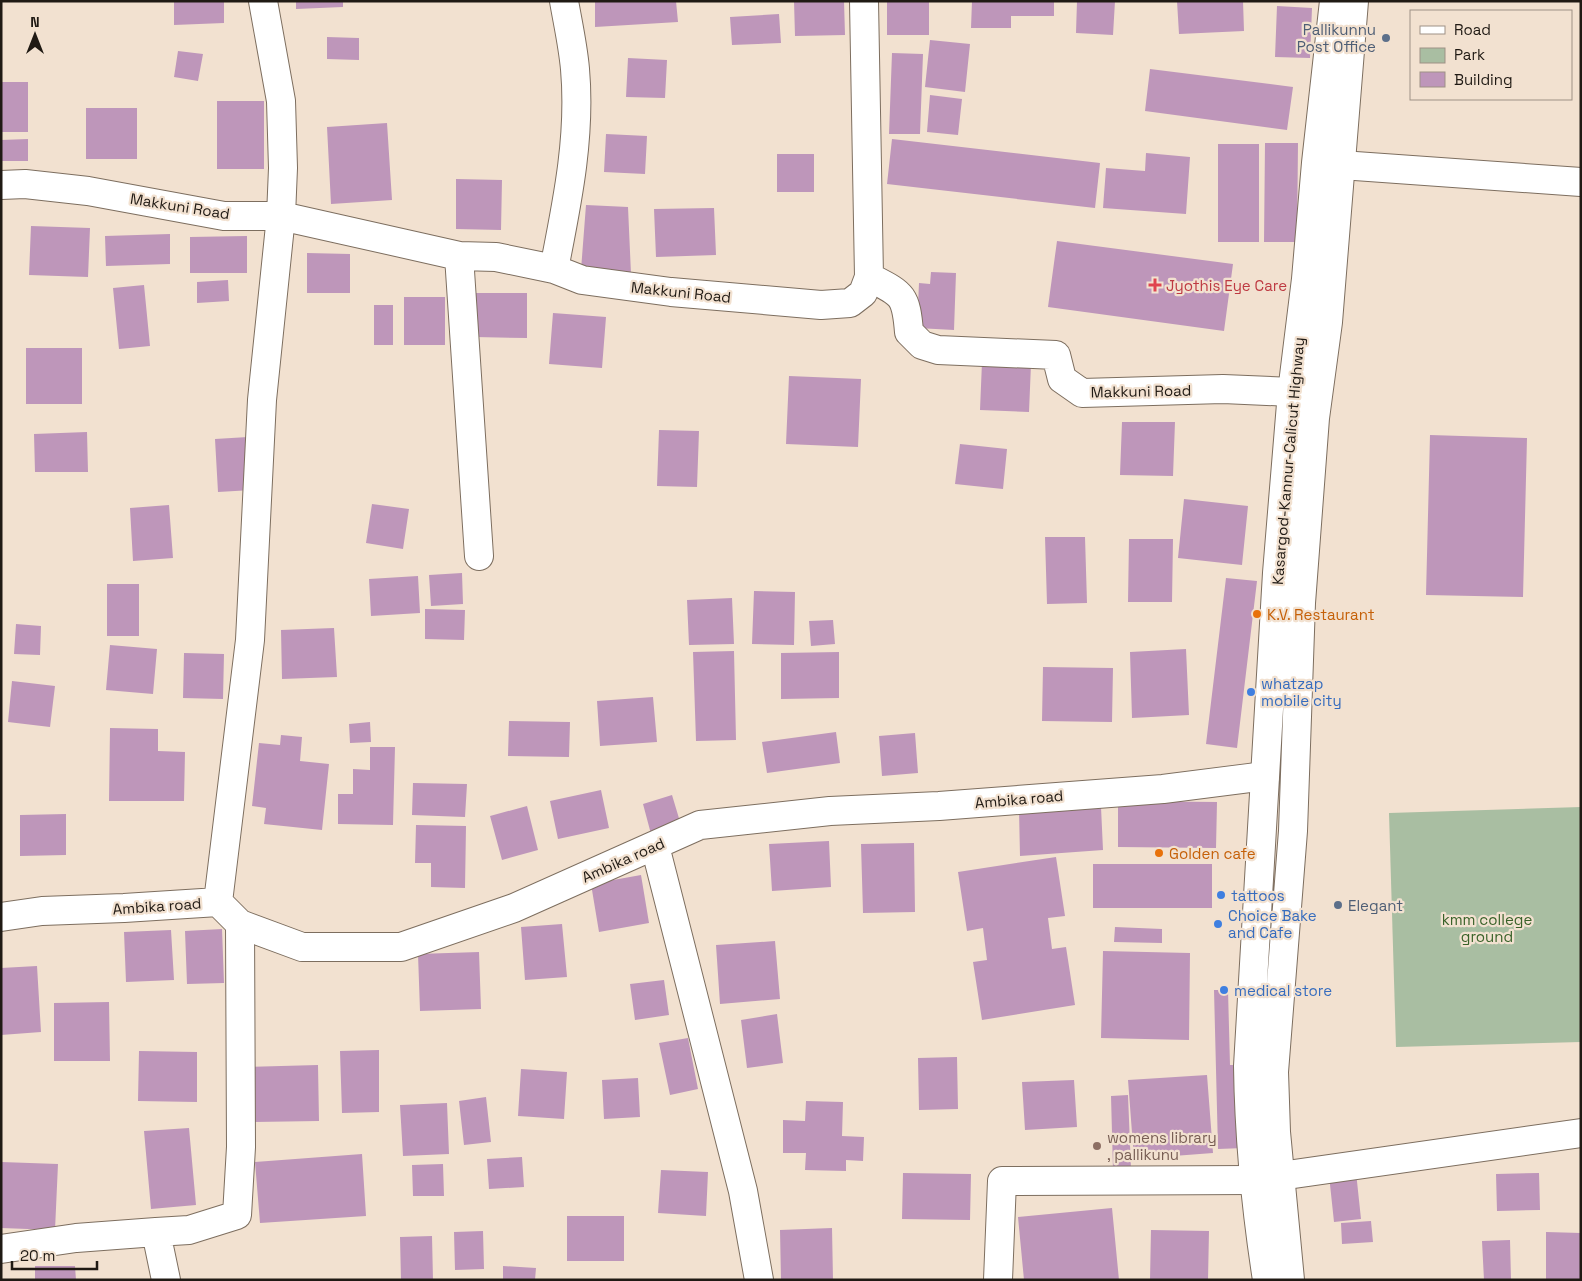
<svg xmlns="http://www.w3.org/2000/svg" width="1582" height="1281" viewBox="0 0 1582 1281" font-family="'Space Grotesk',sans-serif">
<rect width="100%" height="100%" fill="#f2e1d0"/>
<path fill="#a9bea2" d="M1581,807V1042L1396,1047L1389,813Z"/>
<path fill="#be96ba" d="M174,1H224V23L174,25Z
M296,1H343V7L296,9Z
M595,1H676L678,22L595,27Z
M794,1H844L845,35L795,36Z
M887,1H929V35H887Z
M972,1H1054V16H1011V28H971Z
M1077,1H1115L1113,35L1076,33Z
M1177,1H1243L1244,31L1179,34Z
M1277,6L1312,8L1310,58L1275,57Z
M779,14L781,43L732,45L730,17Z
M327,37L359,38V60L327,59Z
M930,40L970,44L965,92L925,87Z
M178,51L203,54L198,81L174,77Z
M892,53L923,54L920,134H889Z
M628,58L667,60L665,98L626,97Z
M1150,69L1293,87L1287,130L1145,111Z
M1,82H28V132H1Z
M930,95L962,99L958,135L927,132Z
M217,101H264V169H217Z
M86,108H137V159H86Z
M387,123L392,200L331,204L327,127Z
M606,134L647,136L645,174L604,172Z
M28,139V161H1V140Z
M892,139L1100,163L1095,208L887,184Z
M1265,143H1298L1297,242H1264Z
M1218,144H1259V242H1218Z
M1146,153L1190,157L1186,214L1103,208L1106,168L1145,171Z
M777,154H814V192H777Z
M456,179L502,180L501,230L456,229Z
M586,205L628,207L631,274L581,270Z
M714,208L716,255L656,257L654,209Z
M31,226L90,228L88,277L29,275Z
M170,234V264L106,266L105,236Z
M247,236V273H190V237Z
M1057,241L1233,264L1224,331L1048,307Z
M307,253L350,254V293H307Z
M931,272L956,273L954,330L917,328L919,283L930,284Z
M228,280L229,301L197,303V282Z
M144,285L150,346L119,349L113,288Z
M476,293H527V338L475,337Z
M404,297H445V345H404Z
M374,305H393V345H374Z
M553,313L606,317L602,368L549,364Z
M26,348H82V404H26Z
M982,362L1031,364L1029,412L980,410Z
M789,376L861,379L858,447L786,444Z
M1122,422H1175L1173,476L1120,475Z
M659,430L699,431L697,487L657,486Z
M87,432L88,472H35L34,434Z
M1430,435L1527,438L1523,597L1426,595Z
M248,437L252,490L218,492L215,439Z
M960,444L1007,449L1003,489L955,484Z
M1184,499L1248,506L1242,565L1178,558Z
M372,504L409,509L403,549L366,543Z
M169,505L173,558L133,561L130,508Z
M1045,537H1085L1087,603L1047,604Z
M1129,539H1173L1172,602H1128Z
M462,573L463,604L431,606L429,575Z
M418,576L420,613L371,616L369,579Z
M1226,578L1257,581L1237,748L1206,744Z
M107,584H139V636H107Z
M754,591L795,592L794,645L752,644Z
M732,598L734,644L689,645L687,600Z
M425,609L465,610L464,640L425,639Z
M833,620L835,644L811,646L809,621Z
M16,624L41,626L40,655L14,654Z
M334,628L337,677L282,679L281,630Z
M110,645L157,649L153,694L106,690Z
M1186,649L1189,715L1132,718L1130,652Z
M734,651L736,740L696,741L693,652Z
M839,652V698L781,699V653Z
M184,653L224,654L223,699L183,698Z
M1043,667L1113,668L1112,722L1042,721Z
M12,681L55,686L50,727L8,722Z
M653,697L657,742L600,746L597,701Z
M509,721L570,722L569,757L508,756Z
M370,722L371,742L350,743L349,724Z
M110,728L158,729V751L185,752L184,801H109Z
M836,732L840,763L767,773L762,742Z
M915,733L918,773L882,776L879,736Z
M281,735L302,737L300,761L329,764L322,830L264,824L266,808L252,806L259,743L280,745Z
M370,747H395L393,825L338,824V794H353V769L370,770Z
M413,783L467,784L465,817L412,815Z
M601,790L609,828L558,839L550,801Z
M672,795L681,825L651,834L643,804Z
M1118,801L1217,802L1216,848L1118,847Z
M527,806L538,850L502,860L490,816Z
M1101,807L1103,850L1020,856L1019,810Z
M66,814V855L20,856V815Z
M416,825L466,826L465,888L431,887V863H415Z
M829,841L831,887L772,891L769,844Z
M914,843L915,912L863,913L861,844Z
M1056,857L1065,916L1048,918L1052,949L1066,947L1075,1005L982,1020L973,962L987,960L983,928L967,931L958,872Z
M1093,864H1212V908H1093Z
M641,875L649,923L599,932L591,884Z
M562,924L567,977L525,980L521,927Z
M1115,927L1162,929V943L1114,942Z
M222,929L224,983L187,984L185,931Z
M171,930L174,980L126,982L124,932Z
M775,941L780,999L720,1004L716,945Z
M1103,951L1190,953L1189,1040L1101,1038Z
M479,952L481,1009L420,1011L418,954Z
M37,966L41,1032L1,1035V968Z
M664,980L669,1015L635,1020L630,984Z
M1214,990H1228L1230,1065H1242L1244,1148L1218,1149Z
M109,1002L110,1061H54V1003Z
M777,1014L783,1063L747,1068L741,1020Z
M688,1038L698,1089L670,1095L659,1043Z
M379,1050V1112L342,1113L340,1051Z
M139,1051L197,1052V1102L138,1101Z
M957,1057L958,1109L919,1110L918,1058Z
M318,1065L319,1121L251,1122L249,1067Z
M521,1069L567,1072L564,1119L518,1116Z
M1207,1075L1213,1153L1134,1159L1128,1080Z
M638,1078L640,1117L604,1119L602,1080Z
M1074,1080L1077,1127L1025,1130L1022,1082Z
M1128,1095L1131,1169L1113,1170L1111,1096Z
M486,1097L491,1142L464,1145L459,1101Z
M806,1101L843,1102L842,1136L864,1137L863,1161L846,1160V1171L805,1170L806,1153H783V1120L805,1121Z
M447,1103L449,1154L403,1156L400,1105Z
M189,1128L196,1205L151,1209L144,1131Z
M362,1154L366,1216L260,1223L255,1162Z
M522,1157L524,1187L489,1189L487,1159Z
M1,1162L58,1164L55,1230L1,1228Z
M443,1164L444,1196H413L412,1165Z
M661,1170L708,1172L706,1216L658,1213Z
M1356,1172L1361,1219L1334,1222L1329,1175Z
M903,1173L971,1174L970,1220L902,1219Z
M1539,1173L1540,1210L1497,1211L1496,1174Z
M1112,1208L1119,1280H1024L1018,1217Z
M567,1216H624V1261H567Z
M1371,1221L1373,1242L1342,1244L1341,1223Z
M832,1228L833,1280H781L780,1230Z
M1151,1230L1209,1231L1208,1280H1150Z
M483,1231L484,1269L455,1270L454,1232Z
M1546,1232L1581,1233V1280L1546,1279Z
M432,1236L433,1280H401L400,1237Z
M1510,1240L1511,1280H1484L1482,1241Z
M35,1266H75L76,1280H35Z
M503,1266L536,1268L535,1280H503Z"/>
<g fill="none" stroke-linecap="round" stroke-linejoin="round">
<g stroke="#7d6e5f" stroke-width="30">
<path id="minor" d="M864,1L869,277
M1341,165L1581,182
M1,185L25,184L88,191L224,216H281L459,256L496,257L554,269L582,280L671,292L821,305L850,303L863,293L869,277C902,294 906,294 909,332L922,345L938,350L1056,355L1062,379L1082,393L1223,389L1292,392
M459,256L479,556
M554,269C567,203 581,137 575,69C573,46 568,24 564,1
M655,846L743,1191L759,1280
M218,902L250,640L262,400L281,216L283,168L281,101L263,1
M1,917L42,911L124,908L218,902L240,924L302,947H401L514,908L700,825L830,811L939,806L1163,789L1265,776
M1280,1176L1581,1133
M156,1232L189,1230L237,1215L241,1147L240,924
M1,1249L76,1238L156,1232L166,1280
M998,1280L1002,1181L1254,1180"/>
</g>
<g stroke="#7d6e5f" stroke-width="30">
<path id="trunk" d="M1267,1280C1256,1209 1249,1138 1248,1066L1277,573L1292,392L1306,279L1316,163L1334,1
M1290,1280L1276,1132L1274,1072L1293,831L1301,603L1315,418L1328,322L1354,1"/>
</g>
<use href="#minor" stroke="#fff" stroke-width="28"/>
<use href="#trunk" stroke="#fff" stroke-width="28"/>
</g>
<g fill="#5c6f8a" stroke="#f2e1d0" stroke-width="2">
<circle cx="1386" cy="38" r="5"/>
<circle cx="1338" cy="905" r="5"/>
</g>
<path fill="#e0444e" stroke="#f2e1d0" stroke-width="2" d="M1152.5 277.5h5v5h5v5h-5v5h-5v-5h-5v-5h5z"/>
<g fill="#e8710a" stroke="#f2e1d0" stroke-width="2">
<circle cx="1257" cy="614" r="5"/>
<circle cx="1159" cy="853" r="5"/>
</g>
<g fill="#3f7fe0" stroke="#f2e1d0" stroke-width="2">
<circle cx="1251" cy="692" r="5"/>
<circle cx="1221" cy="895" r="5"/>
<circle cx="1218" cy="924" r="5"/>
<circle cx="1224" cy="990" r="5"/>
</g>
<circle fill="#8d6e63" stroke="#f2e1d0" stroke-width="2" cx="1097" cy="1146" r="5"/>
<g text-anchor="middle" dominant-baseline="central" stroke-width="4.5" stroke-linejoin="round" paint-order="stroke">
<g font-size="15" fill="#4e5e75" stroke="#f2e1d0" text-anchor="end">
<text x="1376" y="29">Pallikunnu<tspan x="1376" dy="17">Post Office</tspan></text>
<text x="1348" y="905" text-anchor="start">Elegant</text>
</g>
<g font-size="15" fill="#201a14" stroke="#f2e1d0">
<text transform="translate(180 206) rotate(9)">Makkuni Road</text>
<text transform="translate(681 292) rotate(6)">Makkuni Road</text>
<text transform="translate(1141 391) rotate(-1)">Makkuni Road</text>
<text transform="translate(1288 461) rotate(-85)">Kasargod-Kannur-Calicut Highway</text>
<text transform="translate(1019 799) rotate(-5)">Ambika road</text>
<text transform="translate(623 860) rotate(-24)">Ambika road</text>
<text transform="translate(157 906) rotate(-4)">Ambika road</text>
</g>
<g font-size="15" fill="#be3a42" stroke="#f2e1d0" text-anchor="start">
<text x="1166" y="285">Jyothis Eye Care</text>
</g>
<g font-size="15" fill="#c56008" stroke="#f2e1d0" text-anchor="start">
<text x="1267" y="614">K.V. Restaurant</text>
<text x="1169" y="853">Golden cafe</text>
</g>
<g font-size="15" fill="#366cbe" stroke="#f2e1d0" text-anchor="start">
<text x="1261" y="683">whatzap<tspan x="1261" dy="17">mobile city</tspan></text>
<text x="1231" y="895">tattoos</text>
<text x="1228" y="915">Choice Bake<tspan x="1228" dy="17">and Cafe</tspan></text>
<text x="1234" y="990">medical store</text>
</g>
<g font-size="15" fill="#396229" stroke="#f2e1d0">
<text x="1487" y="919">kmm college<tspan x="1487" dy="17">ground</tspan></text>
</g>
<g font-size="15" fill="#785e54" stroke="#f2e1d0" text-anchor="start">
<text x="1107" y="1137">womens library<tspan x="1107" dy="17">, pallikunu</tspan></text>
</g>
</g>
<rect width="1582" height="1281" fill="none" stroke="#201a14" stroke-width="5"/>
<rect x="1410" y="10" width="162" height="90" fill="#f2e1d0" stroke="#9e9185"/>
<rect x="1420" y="26" width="25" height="8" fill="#ffffff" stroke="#9e9185"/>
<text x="1454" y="35" font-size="15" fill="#201a14">Road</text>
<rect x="1420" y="48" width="25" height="15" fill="#a9bea2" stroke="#9e9185"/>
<text x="1454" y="60" font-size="15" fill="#201a14">Park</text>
<rect x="1420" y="72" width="25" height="15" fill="#be96ba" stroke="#9e9185"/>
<text x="1454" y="85" font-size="15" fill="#201a14">Building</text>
<g transform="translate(35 35)" stroke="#f2e1d0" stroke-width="4" paint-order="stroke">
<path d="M0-4L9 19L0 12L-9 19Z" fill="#201a14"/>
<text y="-8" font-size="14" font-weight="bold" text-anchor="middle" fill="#201a14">N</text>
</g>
<path d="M12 1261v8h85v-8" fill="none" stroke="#201a14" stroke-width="2.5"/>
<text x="20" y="1261" font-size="15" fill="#201a14" stroke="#f2e1d0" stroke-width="4" paint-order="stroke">20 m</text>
</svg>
